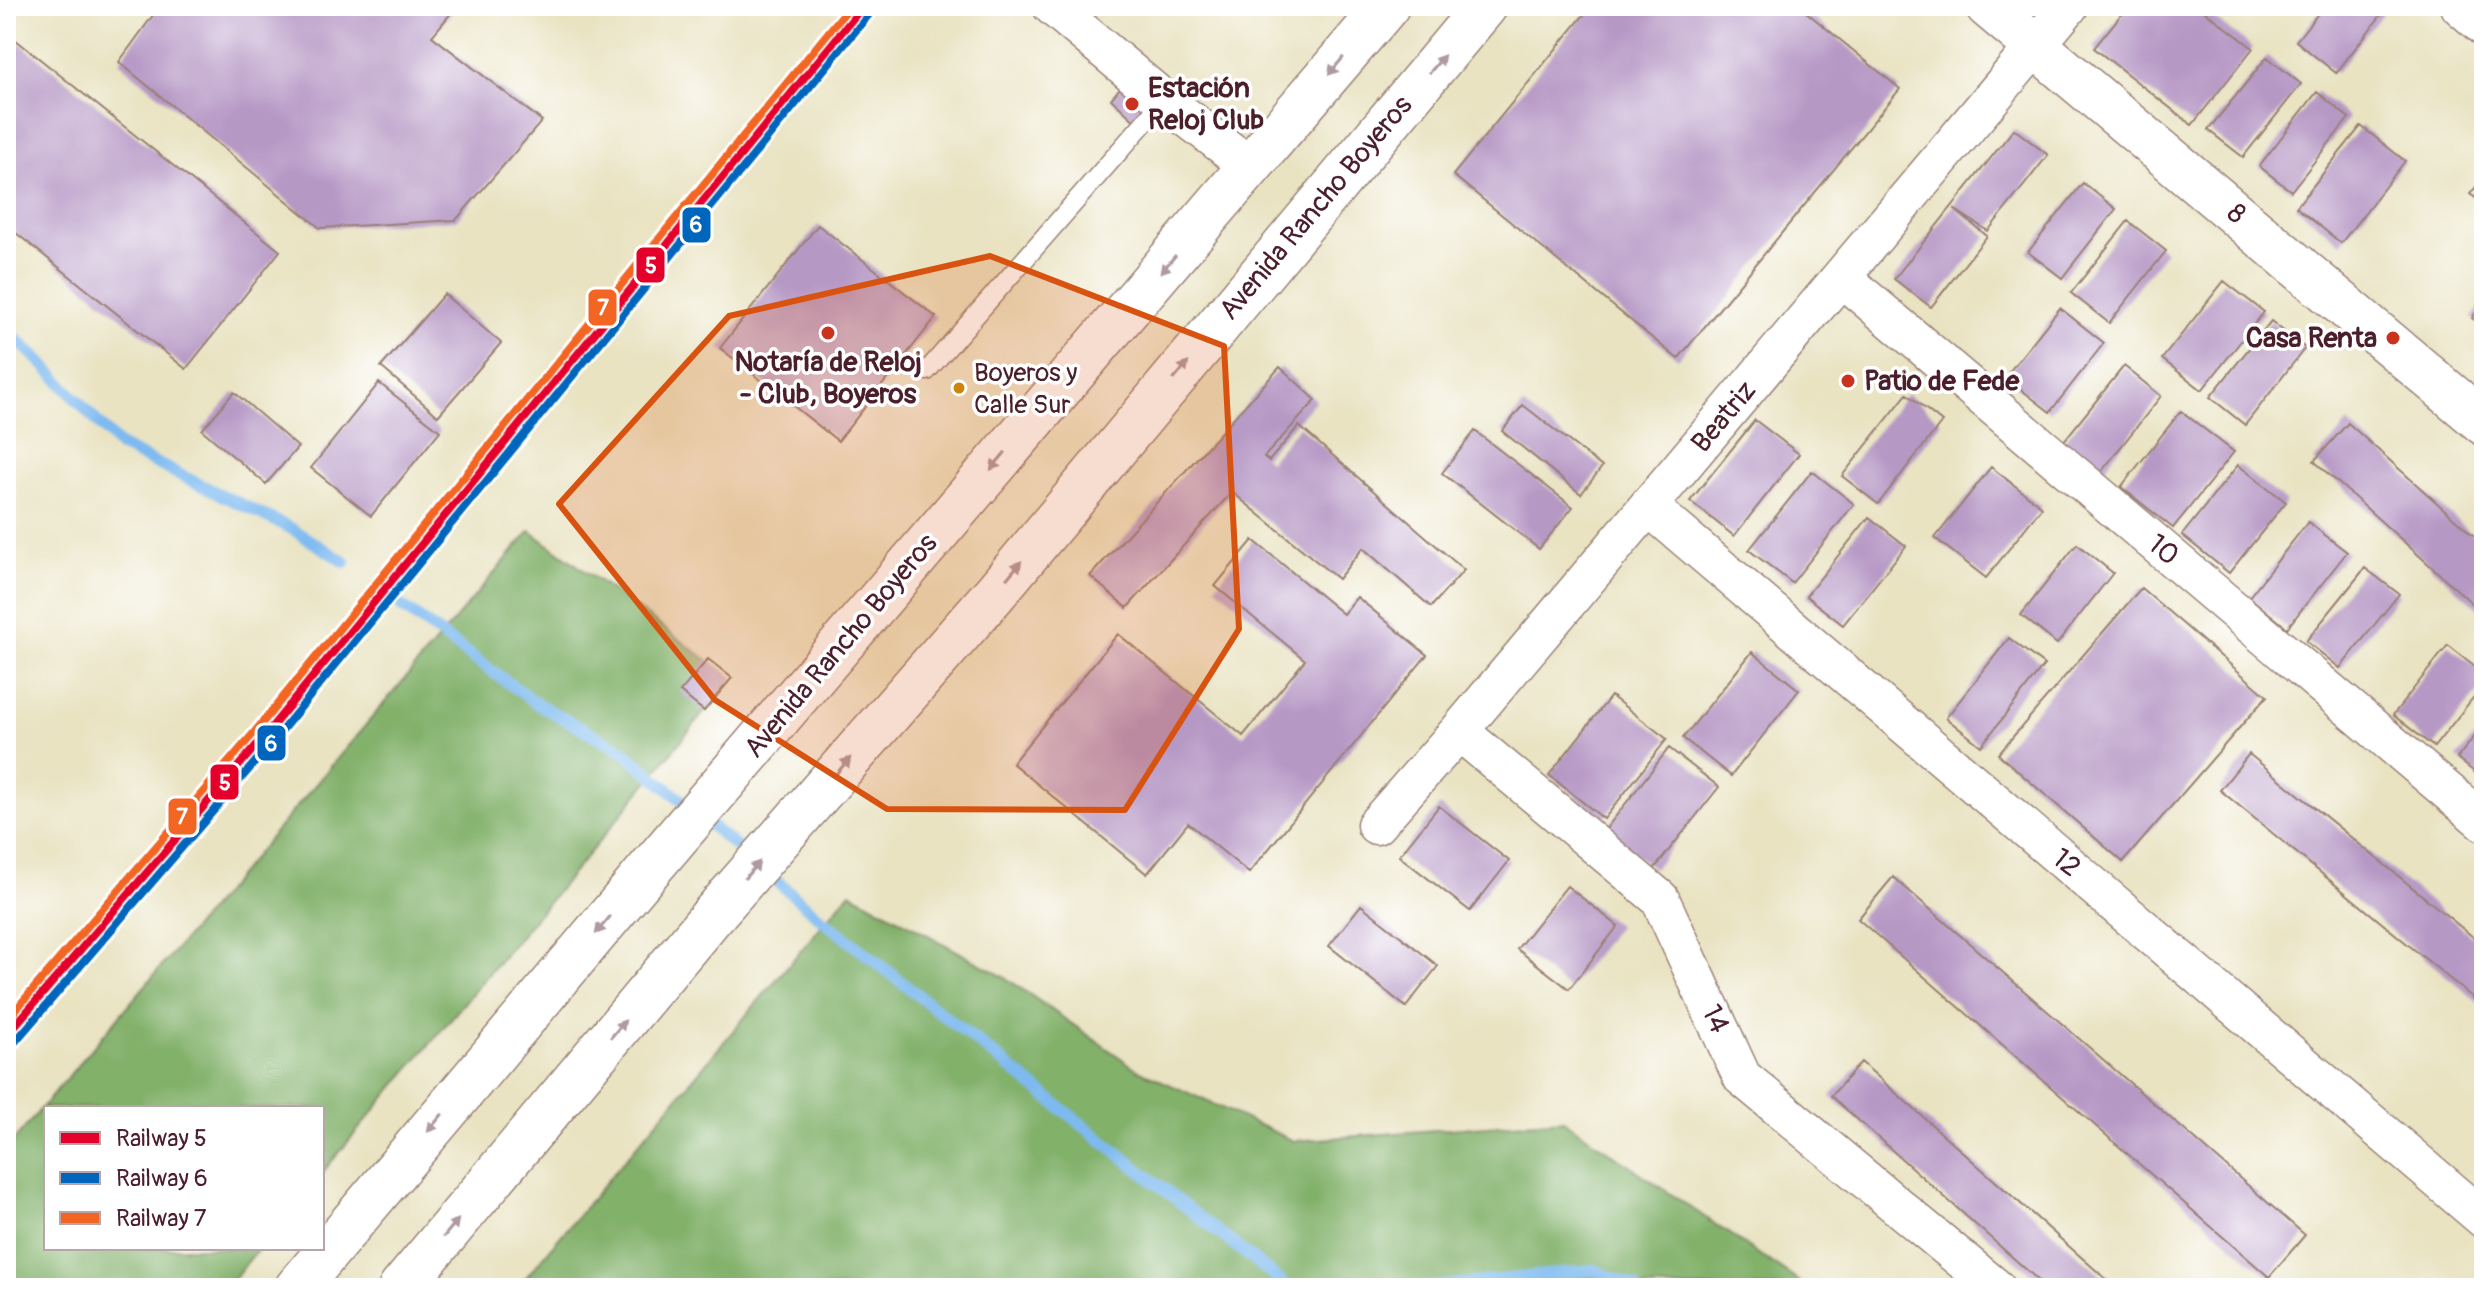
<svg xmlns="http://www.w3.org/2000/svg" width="2490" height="1294" viewBox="0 0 2490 1294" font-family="Pangolin,sans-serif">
<rect width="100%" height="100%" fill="#fff"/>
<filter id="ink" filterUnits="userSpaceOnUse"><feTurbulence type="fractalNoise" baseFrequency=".0125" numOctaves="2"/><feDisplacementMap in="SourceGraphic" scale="16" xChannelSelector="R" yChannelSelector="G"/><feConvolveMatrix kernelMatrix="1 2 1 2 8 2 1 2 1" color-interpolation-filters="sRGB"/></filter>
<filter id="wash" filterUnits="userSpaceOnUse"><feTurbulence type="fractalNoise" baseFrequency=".006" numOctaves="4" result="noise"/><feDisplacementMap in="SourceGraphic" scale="32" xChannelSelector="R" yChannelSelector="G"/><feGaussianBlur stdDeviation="1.8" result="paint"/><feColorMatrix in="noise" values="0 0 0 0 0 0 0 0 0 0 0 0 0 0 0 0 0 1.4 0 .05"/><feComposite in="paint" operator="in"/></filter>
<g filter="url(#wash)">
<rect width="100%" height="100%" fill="#e9e3c2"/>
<path fill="#82b16a" stroke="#66684a" stroke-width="2" d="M530,531L732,678L606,833L322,1173V1108H46V1248H259L226,1288H6V1150Z
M850,892L1006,978L1138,1070L1294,1141L1563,1120L1808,1288H517Z"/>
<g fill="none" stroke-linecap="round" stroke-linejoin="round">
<path stroke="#7ebaf0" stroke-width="12" d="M6,330L41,362L120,446L292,529L345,562
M401,606L539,705L622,750L819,917L1289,1288
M1426,1288L1594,1270L1636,1288"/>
</g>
<g id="blocks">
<path fill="#b698c5" d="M151,6H457L432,36L542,121L456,220L320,228L119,62L156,11Z
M1591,6H1799L1900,89L1678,359L1453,175Z
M2128,6H2198L2253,48L2192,125L2094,48Z
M2324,6H2388L2336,73L2296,41Z
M6,32L280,251L186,369L6,225Z
M2267,57L2301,84L2243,157L2208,130Z
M1124,83L1153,108L1138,124L1111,99Z
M2317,92L2349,118L2291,191L2259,166Z
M2361,126L2405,161L2341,243L2296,207Z
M2014,129L2048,155L1988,231L1954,209L1987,236L1931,307L1894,279Z
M2484,177V204L2470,194Z
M2083,183L2116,209L2062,278L2028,252Z
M2128,221L2166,251L2109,323L2071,293Z
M818,225L936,317L838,441L720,348Z
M2224,281L2264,312L2202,390L2162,359Z
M444,294L501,343L438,416L381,367Z
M2484,302V327L2472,318Z
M2060,308L2104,343L2050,412L2005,377Z
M2271,321L2305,348L2245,425L2210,397Z
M2124,366L2161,396L2101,472L2063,442Z
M1280,367L1316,400L1264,457L1269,461L1299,426L1464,570L1431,607L1363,548L1338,579L1232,492L1127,608L1090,576Z
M379,383L440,431L371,516L311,468Z
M234,392L298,447L266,484L202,430Z
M1907,394L1942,422L1878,504L1842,476Z
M1523,405L1602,467L1581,494L1502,431Z
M2181,411L2234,452L2173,528L2121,487Z
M1755,420L1799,454L1734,536L1690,501Z
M2348,423L2484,545V614L2314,461Z
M1475,431L1573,507L1539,549L1442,473Z
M2238,465L2286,502L2229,573L2182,535Z
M1991,467L2042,507L1986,578L1935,538Z
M1812,471L1854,504L1792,583L1749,550Z
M1869,517L1906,546L1843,625L1806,596Z
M2308,522L2347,552L2287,628L2249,597Z
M1253,540L1343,614L1357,597L1427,655L1249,873L1188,823L1147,874L1012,763L1118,634L1243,736L1305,660L1215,586Z
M2077,544L2113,573L2057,644L2021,615Z
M2365,568L2399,594L2340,668L2306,641Z
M2141,588L2267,696L2123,862L1998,754Z
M2009,638L2044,665L1981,746L1946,718Z
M2448,645L2484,673V684L2434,747L2393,715Z
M1752,652L1799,690L1731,776L1683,738Z
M708,659L732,678L704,711L680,692Z
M1611,696L1667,739L1604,819L1549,775Z
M2484,725V780L2457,758Z
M1669,748L1719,787L1654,869L1605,830Z
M2249,754L2484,946V1007L2220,790Z
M1439,806L1509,861L1470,911L1399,856Z
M1893,877L2305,1235L2269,1277L1858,919Z
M1567,886L1618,926L1569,989L1517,949Z
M1361,905L1438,966L1406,1007L1329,946Z
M1861,1062L2116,1288H2047L1831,1096Z"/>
</g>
</g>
<g filter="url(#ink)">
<use href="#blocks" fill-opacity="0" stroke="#9a8176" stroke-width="2"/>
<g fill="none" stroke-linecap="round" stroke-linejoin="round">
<g stroke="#9a8176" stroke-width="21">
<path id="lane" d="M927,371L1164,100"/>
</g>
<g stroke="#9a8176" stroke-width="41">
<path id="street" d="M1052,6L1164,100L1251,167
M2460,6L2484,27
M1841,277L2484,822
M1648,506L2484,1219
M1459,731L1660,899L1742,1077L1996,1288
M1376,825L1459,731L2069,6"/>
</g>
<g stroke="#9a8176" stroke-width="47">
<path id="secondary" d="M1988,6L2484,423"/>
</g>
<g stroke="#9a8176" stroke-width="47">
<path id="highway" d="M297,1288L653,865L1387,6
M401,1288L712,916L995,593L1485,6"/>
</g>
<use href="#lane" stroke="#fff" stroke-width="18"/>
<use href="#street" stroke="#fff" stroke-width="38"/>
<use href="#secondary" stroke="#fff" stroke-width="44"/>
<use href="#highway" stroke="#fff" stroke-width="44"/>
<g stroke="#fff" stroke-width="14">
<path id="rail-1" d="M6,1036L261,740L863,6"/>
</g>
<g stroke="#fff" stroke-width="14">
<path id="rail-2" d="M14,1043L269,746L871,12"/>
</g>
<g stroke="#fff" stroke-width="14">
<path id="rail-3" d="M6,1021L253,734L850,6"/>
</g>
<use href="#rail-1" stroke="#e4002b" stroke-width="8"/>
<use href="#rail-2" stroke="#0065bd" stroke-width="8"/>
<use href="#rail-3" stroke="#f26522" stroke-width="8"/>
</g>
<defs><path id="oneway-solid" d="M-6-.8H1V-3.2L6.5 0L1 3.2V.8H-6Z" transform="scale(2)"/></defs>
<g fill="#ae9aa0">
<use href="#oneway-solid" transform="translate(1437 64) rotate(-50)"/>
<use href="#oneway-solid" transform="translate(1336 66) rotate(130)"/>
<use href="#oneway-solid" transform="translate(1168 264) rotate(131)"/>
<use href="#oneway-solid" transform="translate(1181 371) rotate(-50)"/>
<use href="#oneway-solid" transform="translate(998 461) rotate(130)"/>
<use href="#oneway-solid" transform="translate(1014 570) rotate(-50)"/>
<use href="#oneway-solid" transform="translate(843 766) rotate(-49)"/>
<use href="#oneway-solid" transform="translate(752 870) rotate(-49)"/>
<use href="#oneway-solid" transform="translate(603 925) rotate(130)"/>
<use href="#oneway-solid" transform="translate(618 1029) rotate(-50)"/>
<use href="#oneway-solid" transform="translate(435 1123) rotate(130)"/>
<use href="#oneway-solid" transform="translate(451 1228) rotate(-50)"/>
</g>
</g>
<path fill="#d8530f" fill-opacity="0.2" stroke="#d8530f" stroke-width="6" stroke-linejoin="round" d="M990,256L1224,346L1239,629L1125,810L887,809L715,700L559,504L729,316Z"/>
<g fill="#c8321e" stroke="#fff" stroke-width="3">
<circle cx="1132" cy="104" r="8"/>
<circle cx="828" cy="333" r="8"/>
<circle cx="2393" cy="338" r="8"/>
<circle cx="1848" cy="381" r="8"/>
</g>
<circle fill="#cc840b" stroke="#fff" stroke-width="3" cx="959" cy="388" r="7"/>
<g text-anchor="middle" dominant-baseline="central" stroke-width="7" stroke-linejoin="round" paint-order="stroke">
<g font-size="26" fill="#4a1f2b" stroke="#fff" text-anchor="start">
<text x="974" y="373">Boyeros y<tspan x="974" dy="32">Calle Sur</tspan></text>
</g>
<g font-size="28" font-weight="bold" fill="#4a1f2b" stroke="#fff" text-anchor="start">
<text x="1148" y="88">Estación<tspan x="1148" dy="32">Reloj Club</tspan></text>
<text x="2377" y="338" text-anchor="end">Casa Renta</text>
<text x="828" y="362" text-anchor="middle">Notaría de Reloj<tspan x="828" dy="32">- Club, Boyeros</tspan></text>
<text x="1864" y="381">Patio de Fede</text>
</g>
<g font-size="28" fill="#4a1f2b" stroke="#fff">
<text transform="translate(1316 208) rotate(-50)">Avenida Rancho Boyeros</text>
<text transform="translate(2236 214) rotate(40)">8</text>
<text transform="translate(1724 417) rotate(-50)">Beatriz</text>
<text transform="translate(2163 550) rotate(40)">10</text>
<text transform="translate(841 646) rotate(-50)">Avenida Rancho Boyeros</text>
<text transform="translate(2066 863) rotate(40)">12</text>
<text transform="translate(1715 1019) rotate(65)">14</text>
</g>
</g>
<g stroke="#fff" stroke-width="3">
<rect x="681" y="206" width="31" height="38" rx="8" fill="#0065bd"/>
<rect x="635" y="246" width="31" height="38" rx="8" fill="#e4002b"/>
<rect x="587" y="288" width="31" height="39" rx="8" fill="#f26522"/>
<rect x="256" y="724" width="31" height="38" rx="8" fill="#0065bd"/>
<rect x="209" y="763" width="31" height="38" rx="8" fill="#e4002b"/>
<rect x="167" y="797" width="31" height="39" rx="8" fill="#f26522"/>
</g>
<g font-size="22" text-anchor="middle" font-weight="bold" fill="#fff">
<text x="696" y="232">6</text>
<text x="651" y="273">5</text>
<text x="603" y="315">7</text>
<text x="271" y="751">6</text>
<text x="225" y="790">5</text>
<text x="182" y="824">7</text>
</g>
<rect width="2490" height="1294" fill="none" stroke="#fff" stroke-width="32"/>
<rect x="44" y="1106" width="280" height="144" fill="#ffffff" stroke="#b7a5aa" stroke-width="2"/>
<rect x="60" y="1132" width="40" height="12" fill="#e4002b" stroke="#b7a5aa" stroke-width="2"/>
<text x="116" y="1146" font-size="24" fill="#4a1f2b">Railway 5</text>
<rect x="60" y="1172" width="40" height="12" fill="#0065bd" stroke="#b7a5aa" stroke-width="2"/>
<text x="116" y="1186" font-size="24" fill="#4a1f2b">Railway 6</text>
<rect x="60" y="1212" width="40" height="12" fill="#f26522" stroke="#b7a5aa" stroke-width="2"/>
<text x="116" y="1226" font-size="24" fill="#4a1f2b">Railway 7</text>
</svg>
